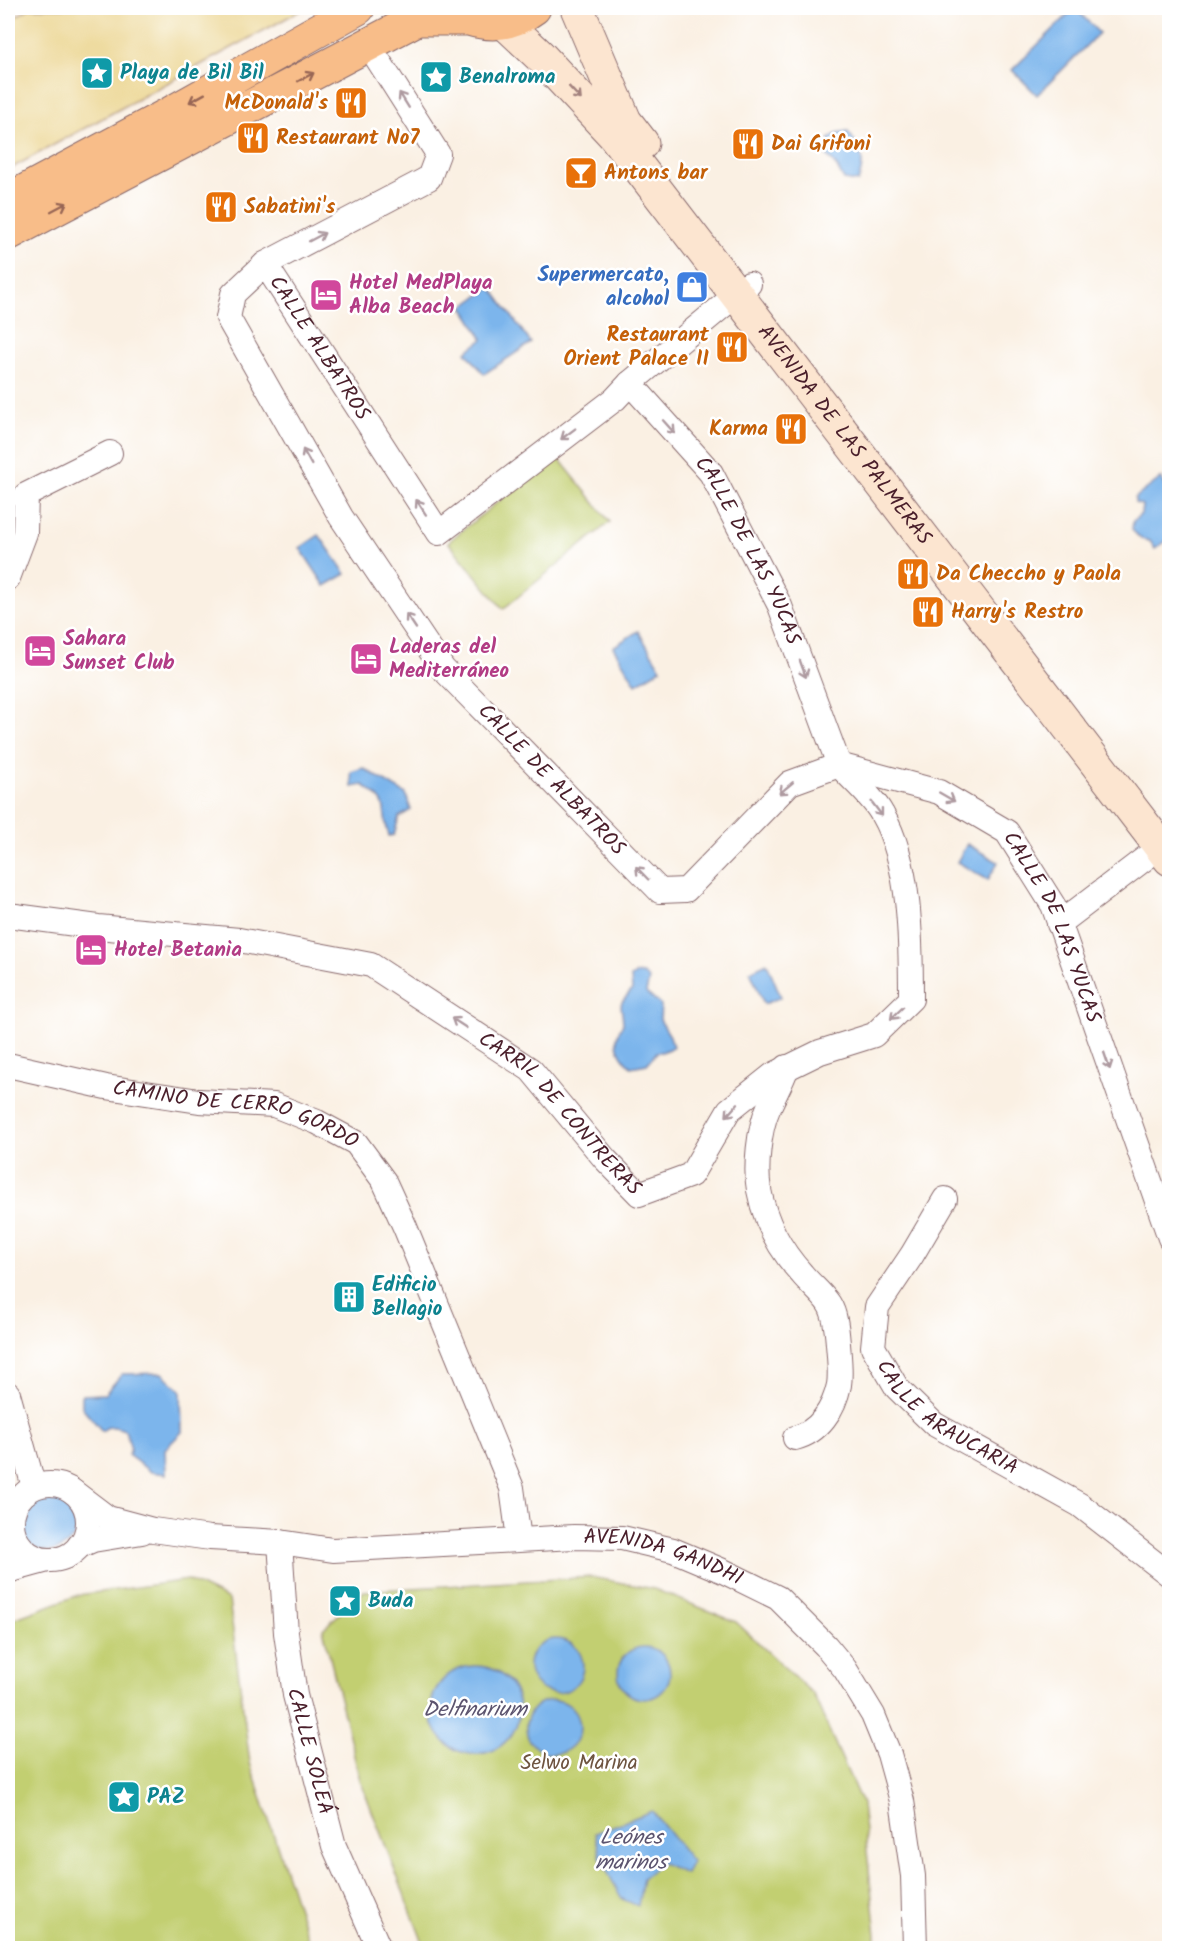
<svg xmlns="http://www.w3.org/2000/svg" width="1177" height="1956" viewBox="0 0 1177 1956" font-family="Kalam,sans-serif">
<rect width="100%" height="100%" fill="#fff"/>
<filter id="ink" filterUnits="userSpaceOnUse"><feTurbulence type="fractalNoise" baseFrequency=".0167" numOctaves="2"/><feDisplacementMap in="SourceGraphic" scale="12" xChannelSelector="R" yChannelSelector="G"/><feConvolveMatrix kernelMatrix="1 2 1 2 8 2 1 2 1" color-interpolation-filters="sRGB"/></filter>
<filter id="wash" filterUnits="userSpaceOnUse"><feTurbulence type="fractalNoise" baseFrequency=".008" numOctaves="4" result="noise"/><feDisplacementMap in="SourceGraphic" scale="24" xChannelSelector="R" yChannelSelector="G"/><feGaussianBlur stdDeviation="1.35" result="paint"/><feColorMatrix in="noise" values="0 0 0 0 0 0 0 0 0 0 0 0 0 0 0 0 0 1.4 0 .05"/><feComposite in="paint" operator="in"/></filter>
<g filter="url(#wash)">
<rect width="100%" height="100%" fill="#faf0e3"/>
<path fill="#c2cf71" stroke="#86774e" stroke-width="1.5" d="M556,455L610,522L503,609L448,542Z
M591,1577L654,1589L736,1622L813,1694L862,1804L876,1935V1948H425L360,1780L323,1629L364,1591Z
M188,1580L229,1600L250,1763L308,1939L283,1948H8V1621L78,1595Z"/>
<path fill="#eeda9e" stroke="#9c7c64" stroke-width="1.5" d="M30,8H305L8,170V21Z"/>
<path fill="#7cb5ec" stroke="#636a8c" stroke-width="1.5" d="M1075,8L1099,33L1037,95L1012,70Z
M848,132C862,150 866,159 858,182L844,180L837,167L825,153C827,138 832,133 848,132Z
M491,287L531,343L484,374L466,352L483,339L463,307Z
M1161,478L1169,491V539L1155,549L1150,541L1141,539L1132,530L1133,521L1141,514L1142,505L1135,503V498Z
M319,535L346,574L325,586L300,548Z
M638,631L661,669L636,684L613,647Z
M363,768L406,794L411,810L399,817L394,835L389,836C379,806 394,807 363,785L352,787L351,772Z
M967,844L998,862L988,880L957,862Z
M767,963L781,997L764,1004L750,971Z
M636,974H643L649,979L646,993L661,1005L660,1020L670,1036L673,1047L662,1052H657L647,1064L631,1067C618,1054 611,1041 623,1024C622,999 616,1009 632,990L631,977Z
M162,1373L181,1391L182,1432L165,1449L166,1474L151,1472L128,1455L131,1449L125,1430C116,1427 110,1424 102,1431L82,1407V1395L105,1394L122,1374Z
M18 1521a30 30 0 1 1 60 0a30 30 0 1 1-60 0Z
M529 1666a27 27 0 1 1 54 0a27 27 0 1 1-54 0Z
M618 1673a26 26 0 1 1 52 0a26 26 0 1 1-52 0Z
M431 1710a44 44 0 1 1 88 0a44 44 0 1 1-88 0Z
M526 1727a27 27 0 1 1 54 0a27 27 0 1 1-54 0Z
M652,1811L692,1861L686,1874L662,1863L643,1878L638,1906L622,1899L601,1860L595,1833Z"/>
</g>
<g filter="url(#ink)">
<g fill="none" stroke-linecap="round" stroke-linejoin="round">
<g stroke="#88686b" stroke-width="26">
<g id="street">
<path id="s1" d="M265,264L439,533L615,399L630,383L749,284"/>
<path id="s2" d="M630,383L711,473L780,606L839,765L939,792L1007,832L1053,905L1170,1238"/>
<path d="M8,578L25,533L26,495L110,453"/>
<path id="s3" d="M8,915L98,927L239,940L371,965L531,1070L605,1159L639,1194L691,1175L729,1110L773,1075L820,1052L874,1035L911,999C911,942 911,864 882,814C873,797 852,780 839,765L790,783L686,890L660,891L443,669L341,517L228,318L233,294L265,264L429,178L438,154L368,44"/>
<path d="M1059,924L1160,847"/>
<path id="s4" d="M8,1065L106,1087L199,1101L274,1105L317,1122L356,1143L384,1181L405,1227L512,1488L519,1539"/>
<path d="M787,1067C782,1082 774,1095 768,1109C759,1129 755,1168 759,1190C765,1222 780,1250 802,1274C810,1284 822,1293 829,1304C836,1315 837,1332 838,1344C839,1357 841,1372 839,1385C834,1409 819,1432 795,1438"/>
<path id="s5" d="M945,1199L912,1255L877,1307L873,1347L897,1388L934,1424L1080,1505L1170,1575"/>
<path d="M8,1394L34,1487"/>
<circle cx="50" cy="1522" r="38"/>
<path id="s6" d="M71,1490L108,1518L153,1530L210,1538L280,1542L333,1550L574,1537L622,1538L673,1550L723,1571L778,1598L826,1646L845,1669L873,1715L889,1754L902,1801L913,1876L915,1948"/>
<path id="s7" d="M280,1542L286,1633L295,1695L334,1846L379,1948"/>
<path d="M79,1546L93,1540L142,1532"/>
<path d="M8,1571L48,1560"/>
</g>
</g>
<g stroke="#88686b" stroke-width="35">
<g id="secondary">
<path d="M577,8L625,121L642,143"/>
<path id="s8" d="M504,22L540,56L614,135L1170,859"/>
</g>
</g>
<g stroke="#88686b" stroke-width="35">
<path id="primary" d="M444,8C474,25 504,31 534,8
M8,200L169,114L358,8
M8,234L417,19H463"/>
</g>
<use href="#street" stroke="#fff" stroke-width="24"/>
<use href="#secondary" stroke="#fce5d0" stroke-width="33"/>
<use href="#primary" stroke="#f8bd89" stroke-width="33"/>
</g>
<defs><path id="oneway-shaft" d="M-6 0H5M1.5-3L5.5 0L1.5 3" fill="none" stroke-width="1.6" stroke-linecap="round" stroke-linejoin="round" transform="scale(1.5)"/></defs>
<g stroke="#986655">
<use href="#oneway-shaft" transform="translate(306 77) rotate(-28)"/>
<use href="#oneway-shaft" transform="translate(197 98) rotate(151)"/>
<use href="#oneway-shaft" transform="translate(59 207) rotate(-28)"/>
</g>
<use stroke="#a3827e" href="#oneway-shaft" transform="translate(575 93) rotate(47)"/>
<g stroke="#ae9aa0">
<use href="#oneway-shaft" transform="translate(404 100) rotate(-122)"/>
<use href="#oneway-shaft" transform="translate(317 237) rotate(-28)"/>
<use href="#oneway-shaft" transform="translate(669 427) rotate(48)"/>
<use href="#oneway-shaft" transform="translate(568 434) rotate(143)"/>
<use href="#oneway-shaft" transform="translate(307 457) rotate(-119)"/>
<use href="#oneway-shaft" transform="translate(421 507) rotate(-123)"/>
<use href="#oneway-shaft" transform="translate(411 621) rotate(-124)"/>
<use href="#oneway-shaft" transform="translate(803 669) rotate(70)"/>
<use href="#oneway-shaft" transform="translate(786 788) rotate(140)"/>
<use href="#oneway-shaft" transform="translate(947 797) rotate(30)"/>
<use href="#oneway-shaft" transform="translate(877 809) rotate(53)"/>
<use href="#oneway-shaft" transform="translate(642 873) rotate(-134)"/>
<use href="#oneway-shaft" transform="translate(897 1013) rotate(136)"/>
<use href="#oneway-shaft" transform="translate(459 1023) rotate(-147)"/>
<use href="#oneway-shaft" transform="translate(1107 1061) rotate(71)"/>
<use href="#oneway-shaft" transform="translate(732 1110) rotate(132)"/>
</g>
</g>
<defs>
<g id="sight-square" transform="scale(1.725)"><rect x="-9" y="-9" width="18" height="18" rx="4" fill="#0f9aa8" stroke="#fff"/><path d="M0-6L1.8-2.2L6-1.7L2.9 1.2L3.7 5.4L0 3.3L-3.7 5.4L-2.9 1.2L-6-1.7L-1.8-2.2Z" fill="#fff"/></g>
<g id="restaurant-square" transform="scale(1.725)"><rect x="-9" y="-9" width="18" height="18" rx="4" fill="#e8710a" stroke="#fff"/><path d="M-5-6h1v4h1v-4h1v4h1v-4h1v5L-1.5 .5V6h-2V.5L-5-1ZM5-6V6H3V1.5H1.5Q1.5-4 5-6Z" fill="#fff"/></g>
<g id="bar-square" transform="scale(1.725)"><rect x="-9" y="-9" width="18" height="18" rx="4" fill="#e8710a" stroke="#fff"/><path d="M-6-5H6L.8 .8V4.5H3.5V6h-7V4.5H-.8V.8Z" fill="#fff"/></g>
<g id="shop-square" transform="scale(1.725)"><rect x="-9" y="-9" width="18" height="18" rx="4" fill="#3f7fe0" stroke="#fff"/><path d="M-5-2.5h2.3a2.7 3.5 0 0 1 5.4 0H5L5.5 6h-11ZM-1.5-2.5h3a1.5 2.3 0 0 0-3 0Z" fill="#fff"/></g>
<g id="hotel-square" transform="scale(1.725)"><rect x="-9" y="-9" width="18" height="18" rx="4" fill="#d1479c" stroke="#fff"/><path d="M-6-4.5h1.5V1H6V5H4.5V3h-9V5H-6ZM-4 0a1.8 1.8 0 1 1 3.6 0ZM.5 0V-2.5h3Q6-2.5 6 0Z" fill="#fff"/></g>
<g id="building-square" transform="scale(1.725)"><rect x="-9" y="-9" width="18" height="18" rx="4" fill="#0f9aa8" stroke="#fff"/><path d="M-4-6H4V6H1V3H-1V6H-4ZM-2.5-4.3h1.7v1.8h-1.7ZM.8-4.3h1.7v1.8H.8ZM-2.5-1h1.7V.8h-1.7ZM.8-1h1.7V.8H.8Z" fill="#fff"/></g>
</defs>
<g fill-rule="evenodd">
<use href="#sight-square" x="97" y="73"/>
<use href="#sight-square" x="436" y="77"/>
<use href="#restaurant-square" x="351" y="103"/>
<use href="#restaurant-square" x="253" y="138"/>
<use href="#restaurant-square" x="748" y="144"/>
<use href="#bar-square" x="581" y="173"/>
<use href="#restaurant-square" x="221" y="207"/>
<use href="#shop-square" x="692" y="287"/>
<use href="#hotel-square" x="326" y="295"/>
<use href="#restaurant-square" x="732" y="347"/>
<use href="#restaurant-square" x="791" y="429"/>
<use href="#restaurant-square" x="913" y="574"/>
<use href="#restaurant-square" x="928" y="612"/>
<use href="#hotel-square" x="40" y="651"/>
<use href="#hotel-square" x="366" y="659"/>
<use href="#hotel-square" x="91" y="950"/>
<use href="#building-square" x="349" y="1297"/>
<use href="#sight-square" x="345" y="1601"/>
<use href="#sight-square" x="124" y="1797"/>
</g>
<g text-anchor="middle" dominant-baseline="central" stroke-width="5" stroke-linejoin="round" paint-order="stroke">
<g font-size="21" font-weight="bold" fill="#0d838f" stroke="#fff" text-anchor="start">
<text x="120" y="73">Playa de Bil Bil</text>
<text x="459" y="77">Benalroma</text>
<text x="372" y="1285">Edificio<tspan x="372" dy="24">Bellagio</tspan></text>
<text x="368" y="1601">Buda</text>
<text x="147" y="1797">PAZ</text>
</g>
<g font-size="21" font-weight="bold" fill="#c56008" stroke="#fff" text-anchor="start">
<text x="328" y="103" text-anchor="end">McDonald's</text>
<text x="276" y="138">Restaurant No7</text>
<text x="771" y="144">Dai Grifoni</text>
<text x="604" y="173">Antons bar</text>
<text x="244" y="207">Sabatini's</text>
<text x="709" y="335" text-anchor="end">Restaurant<tspan x="709" dy="24">Orient Palace II</tspan></text>
<text x="768" y="429" text-anchor="end">Karma</text>
<text x="936" y="574">Da Checcho y Paola</text>
<text x="951" y="612">Harry's Restro</text>
</g>
<g font-size="21" font-weight="bold" fill="#366cbe" stroke="#fff" text-anchor="end">
<text x="669" y="275">Supermercato,<tspan x="669" dy="24">alcohol</tspan></text>
</g>
<g font-size="21" font-weight="bold" fill="#b23c85" stroke="#fff" text-anchor="start">
<text x="349" y="283">Hotel MedPlaya<tspan x="349" dy="24">Alba Beach</tspan></text>
<text x="63" y="639">Sahara<tspan x="63" dy="24">Sunset Club</tspan></text>
<text x="389" y="647">Laderas del<tspan x="389" dy="24">Mediterráneo</tspan></text>
<text x="114" y="950">Hotel Betania</text>
</g>
<g font-size="21" fill="#4a1f2b" stroke="#fff">
<text stroke="none"><textPath href="#s1" startOffset="100">CALLE ALBATROS</textPath></text>
<text stroke="none"><textPath href="#s8" startOffset="536">AVENIDA DE LAS PALMERAS</textPath></text>
<text stroke="none"><textPath href="#s2" startOffset="207">CALLE DE LAS YUCAS</textPath></text>
<text transform="translate(551 780) rotate(46)">CALLE DE ALBATROS</text>
<text stroke="none"><textPath href="#s2" startOffset="729">CALLE DE LAS YUCAS</textPath></text>
<text stroke="none"><textPath href="#s3" startOffset="609">CARRIL DE CONTRERAS</textPath></text>
<text stroke="none"><textPath href="#s4" startOffset="234">CAMINO DE CERRO GORDO</textPath></text>
<text stroke="none"><textPath href="#s5" startOffset="273">CALLE ARAUCARIA</textPath></text>
<text stroke="none"><textPath href="#s6" startOffset="608">AVENIDA GANDHI</textPath></text>
<text stroke="none"><textPath href="#s7" startOffset="212">CALLE SOLEÁ</textPath></text>
</g>
<g font-size="21" fill="#6e5440" stroke="#fff">
<text x="579" y="1763">Selwo Marina</text>
</g>
<g font-size="22" font-style="italic" fill="#5c546f" stroke="#fff">
<text x="475" y="1710">Delfinarium</text>
<text x="631" y="1838">Leónes<tspan x="631" dy="25">marinos</tspan></text>
</g>
</g>
<rect width="1177" height="1956" fill="none" stroke="#fff" stroke-width="30"/>
</svg>
